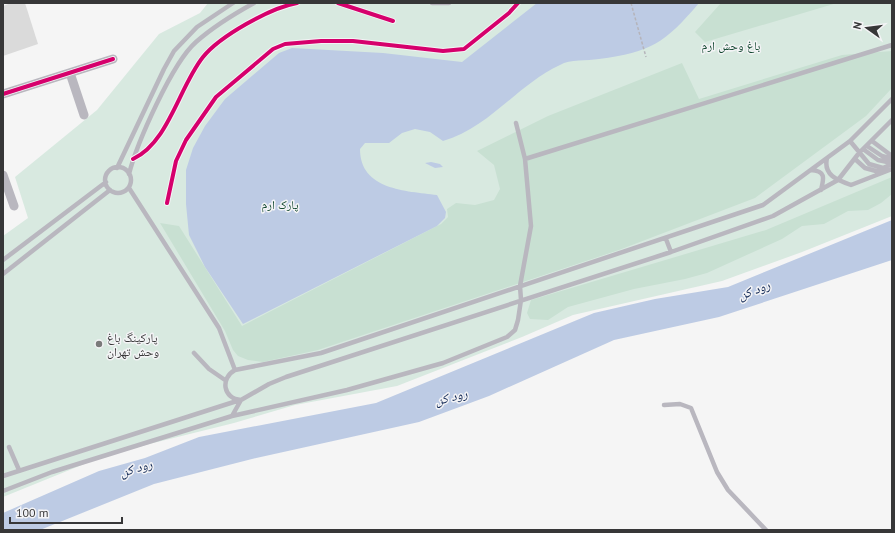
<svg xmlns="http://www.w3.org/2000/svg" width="895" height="533" viewBox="0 0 895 533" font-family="'PT Sans','Noto Naskh Arabic',sans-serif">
<rect width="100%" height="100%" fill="#f5f5f5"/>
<path fill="#d8e9e0" d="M208,3H892V216L802,252L722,281L573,315L522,337L397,386L295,405L234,423L109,454L3,497V236L28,218L15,177L97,110L159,34L200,13Z"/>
<path fill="#c8e0d2" d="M721,3H837L705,42L695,32Z
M892,51V88L866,116L755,198L619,250L318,350L263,362L248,360L238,356L233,350L225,331L160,223L179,226L242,326L441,224L448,217L447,209L456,203L475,205L494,200L500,189L494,165L477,151L548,116L682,63L699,99L842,55Z
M892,177V194L881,203L868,210L848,211L824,224L802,226L782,239L707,273L685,279L634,289L568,307L548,320L530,319L527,313L531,300L766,230Z"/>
<path fill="#bdcbe4" d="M537,3H699C665,43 651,52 599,59C587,61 570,59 560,65C517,85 489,128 443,141L430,132L415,129L402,133L389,143H365L360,149C360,190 406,191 437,195L446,212L445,218L437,226L243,324L205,267L189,235L186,204V170L193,148L205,126L225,99L279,53L292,48L383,53L462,62Z
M431,162L440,164L443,167L435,168L425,163Z
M892,220V260L719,317L614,340L489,396L419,422L252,459L154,484L40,530H3V513L99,471L145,458L199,437L376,403L594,313L655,299L728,287Z"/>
<path fill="#dadada" d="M11,3H25L38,44L3,56V6Z"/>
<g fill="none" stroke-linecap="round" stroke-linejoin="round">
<path stroke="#b5b4ba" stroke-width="1.5" stroke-dasharray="3 2" stroke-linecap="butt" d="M631,3L646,57"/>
<path stroke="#b9b7bf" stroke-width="4.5" d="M432,3H449
M892,99L850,141L763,205L321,353L235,370C220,378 223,399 241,400L269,384L286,377L671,252L773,216L838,180L859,153L892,120
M850,141L869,164L883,168L892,164
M872,141L892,156
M867,146L882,156L892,159
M863,149L878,160L892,163
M827,158C823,175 837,180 851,185L892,169
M525,159L892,45
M855,159L865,168L876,171L883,170
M105 180a13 13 0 1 1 26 0a13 13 0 1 1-26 0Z
M117,168L164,69L174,51L197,27L233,3
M811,170C826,171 824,178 821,190
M129,174C137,143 172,63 196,42C213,27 234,14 254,3
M129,188L219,328L235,370
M666,239L671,252
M3,260L106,182
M3,274L110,190
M194,353L209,369L225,380
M664,405L680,404L691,408L717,472L728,490L766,530
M232,416L347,390L443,363L507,337L515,330L518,320L521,300L520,286L531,226L525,159L516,123
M9,447L19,470
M3,476L240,400
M3,491L52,472L232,416L241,400"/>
<path stroke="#b9b7bf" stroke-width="9" d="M70,73L84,115
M3,94L113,59
M3,175L14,206"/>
<g stroke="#f4f4f6" stroke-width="6">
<path id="cycleway" d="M338,3L393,21
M3,94L113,59
M133,159C169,142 179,87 203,57C220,36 270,8 297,3
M167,203L176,161L186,140L216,97L273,49L285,44L321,41H353L443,51L464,49L509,13L518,3"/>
</g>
<use href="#cycleway" stroke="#d6006c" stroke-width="4"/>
</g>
<circle fill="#7a7a7a" stroke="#f4f4f6" stroke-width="1.5" cx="99" cy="344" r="4"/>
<g text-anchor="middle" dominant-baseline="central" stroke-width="3" stroke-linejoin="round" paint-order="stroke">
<g font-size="12" fill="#144932" stroke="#f4f4f6">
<text x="731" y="45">باغ وحش ارم</text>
<text x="280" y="204">پارک ارم</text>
</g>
<g font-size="12" fill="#373738" stroke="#f4f4f6" text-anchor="start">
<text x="107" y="337">پارکینگ باغ<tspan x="107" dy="14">وحش تهران</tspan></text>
</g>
<g font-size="13" font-style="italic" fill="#112855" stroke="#f4f4f6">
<text transform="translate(754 290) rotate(-21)">رود کن</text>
<text transform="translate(451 397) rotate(-14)">رود کن</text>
<text transform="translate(136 468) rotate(-17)">رود کن</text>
</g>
</g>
<rect width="895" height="533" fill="none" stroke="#373738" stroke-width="8"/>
<g transform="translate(867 28) rotate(284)" stroke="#f4f4f6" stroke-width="3" paint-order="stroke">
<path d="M0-3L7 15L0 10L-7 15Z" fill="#373738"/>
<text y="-6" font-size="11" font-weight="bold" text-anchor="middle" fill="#373738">N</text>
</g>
<path d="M10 517v6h112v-6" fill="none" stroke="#373738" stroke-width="2"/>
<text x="16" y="517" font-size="12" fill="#373738" stroke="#f4f4f6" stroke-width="3" paint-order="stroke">100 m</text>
</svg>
